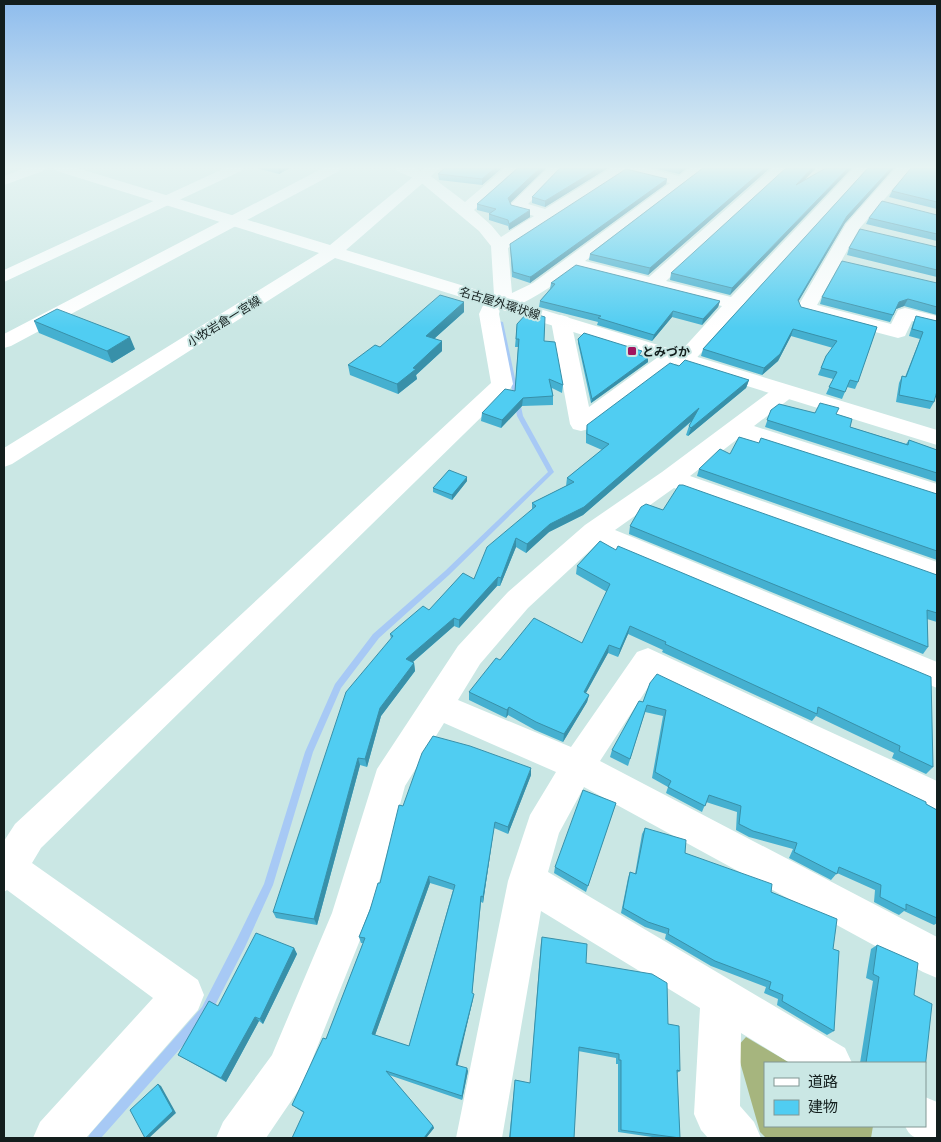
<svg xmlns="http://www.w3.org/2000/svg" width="941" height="1142" viewBox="0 0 941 1142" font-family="Quicksand,'Noto Sans JP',sans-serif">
<rect width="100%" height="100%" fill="#cae7e4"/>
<path fill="#a6b57e" d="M746,1037L790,1063H765V1126H873L871,1138H766L760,1132L736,1048Z"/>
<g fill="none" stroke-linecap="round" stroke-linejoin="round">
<path fill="#a7c9f5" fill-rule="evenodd" d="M499,321L503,322L523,416L554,472L449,575L379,638L341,688L313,752L273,885L245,947L210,1015L101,1138H88L90,1134L202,1007L237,939L264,884L305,752L335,684L373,634L445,571L548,472L517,416L499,322Z"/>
<path fill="#fff" fill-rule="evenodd" d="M25,168H45L43,171L4,185V176Z
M225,168H243L241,171L4,282V270Z
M323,168H341L339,171L11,346L4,348V334Z
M395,168H414L428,174L465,202L505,168H521L474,210L491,225L501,237L534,216L511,209L509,206L548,168H563L528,204L545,209L611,168H646L679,176L690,168H706L585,261L649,277L773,168H788L666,281L731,297L854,168H869L691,364L684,366L676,363L589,429L581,431L573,429L570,424L551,321L554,317L561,315L568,317L571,321L589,407L665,352L672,350L680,352L722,306L575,269C560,280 518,312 500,309L499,314L513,384L510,389L41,848L32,863L198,980L204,995L198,1010L86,1138H33L40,1122L153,998L7,890L4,892V841L15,824L491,383L479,314L487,297L494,295L491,246L479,231L418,180L397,171ZM625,172L670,183L533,283L512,293L508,248Z
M896,168H911L859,229L817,305L891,324L898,310L905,308L937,316V328L912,321L905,336L898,338L799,312L797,308L846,224Z
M784,385L792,387L795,392L792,397L754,426L937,484V501L740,437L690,476L937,562V583L674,488L615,530L937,662V688L597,544L528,608L480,664L458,700L571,747L637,652L648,648L937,781V814L654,678L600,761L937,937V978L923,972L584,787L559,833L548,872L845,1048L852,1063H790L741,1033L740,1106L754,1122L761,1138H708L701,1130L694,1114L700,1008L541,911L502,1138H456L508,881L530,815L556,772L444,723L405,786L370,915L302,1085L266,1138H216L223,1122L272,1055L332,913L377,769L458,646L508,592L585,525L662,472L776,387Z
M925,1097L937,1102V1138C921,1138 912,1142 905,1126H925Z"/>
<path fill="#fff" fill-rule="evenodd" d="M55,168H77L330,245L424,168H440L346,250L937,430V445L335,258L12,464L4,467V448L319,253L57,171Z"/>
</g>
<path fill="#45b0d0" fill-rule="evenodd" d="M256,168H290L279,174Z
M445,168H502L482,185L439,180L438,174Z
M517,168H546L510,203L511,205L530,217L509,230L508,226L489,220V213L477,210V204Z
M560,168H608L545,207L532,203V197Z
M653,168H687L679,174Z
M703,168H770L648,275L589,260L590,254Z
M868,168H894L845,223L798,302L801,307L877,327L858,382L855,389L847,387L842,399L826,394L833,379L818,375L826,356L833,348L791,336L778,361L762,375L701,356L703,349Z
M937,168V209L889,197L892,191Z
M667,179L666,184L532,281L530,283L512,277L510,244Z
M804,180L730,295L670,280L671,273Z
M937,215V241L866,224L869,218Z
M937,247V277L847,255L849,248Z
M551,283L720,301L718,307L702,325L672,317L652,341L597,325L598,322L539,307L540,301L550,289Z
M937,283V315L904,306L896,309L890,322L820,304L822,297Z
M464,302V312L435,338L442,351L416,375L417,379L398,394L350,375L348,365L380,347Z
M916,316L937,321L934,402L930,409L896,402L899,383L902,376L905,377L920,339L909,336L913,323Z
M34,321L135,349L112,363L39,333Z
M517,324L544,341L563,385L562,393L552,388L553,396V405L522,406L501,428L481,421L482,413L515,391L518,347H515Z
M578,339L641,355L648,358V362L591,403L578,343Z
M679,366L749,380L746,388L688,436L686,435L689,426L692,421L583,515L549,532L526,553L516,547L500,586H497L459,628L454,626L413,662L414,663L415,671L381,716L367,767L360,765L317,925L276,918L273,912L391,639L390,634L429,610L474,579L532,509V503L566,486L567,478L602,450L586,443V433L587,425Z
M771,410L836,414L850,427L906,444L909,440L937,450V482L765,427Z
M730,454L937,494V560L697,476L699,469Z
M467,481L452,500L433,492V488Z
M663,510L937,575V622L927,619L928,647L923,654L629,534L630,526Z
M600,541L933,767L926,774L892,758L894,753L816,716L812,721L662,652L663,650L628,634L618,657L608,653L586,693L589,695L587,702L563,742L535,730L508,715L506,718L469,700V692L500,660L582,643L607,592L576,574L577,566Z
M650,683L926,804L937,810V923L934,925L904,911L899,915L893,912L874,902L875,890L837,873L831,880L789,858L793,849L749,837L736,830L737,812L706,802L702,812L666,793L668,787L652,778L663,716L645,712L628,766L610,757L612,750L643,702Z
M531,775L508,834L494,828L483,903L481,902L472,994L473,999L457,1065L468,1071L462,1100L389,1075L433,1126L434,1128L426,1138H292L304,1113L292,1105L326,1039L363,943H361L359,937L380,883L403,806ZM430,883L453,890L409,1046L375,1035Z
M616,803L586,892L554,873L555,867Z
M645,828L685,853L771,892L833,949L834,1031L827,1035L777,1005L778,999L764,993L766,987L711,966L665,939L666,934L645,927L621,913L628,878L630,872L635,874L642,834Z
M542,937L586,963L668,1024L680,1071L677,1073L680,1138H659L618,1132V1064H616V1058L578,1051L574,1138H509L515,1080L530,1083L541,942Z
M877,945L914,995L925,1063H860L873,981L866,978L871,949Z
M294,948L297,954L263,1024L259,1021L226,1082L178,1055L218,1006Z"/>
<path fill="#3890a9" d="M278,168H290L279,174Z
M495,168H502L482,185V179Z
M540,168H546L508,205V198Z
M599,168H608L545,207V201Z
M680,168H687L679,174Z
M765,168H770L648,275L650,268Z
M812,168H816L794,191L796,185Z
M848,168H852L730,295L732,288Z
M891,168H894L845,223L795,307L798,300L847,216Z
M667,179L666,184L530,283V277Z
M530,210V217L509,230V224Z
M908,299L904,306L896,309L890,322L899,302Z
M720,301L718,307L702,325L703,319Z
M464,302V312L426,346V336Z
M673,311L672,317L652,341L654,335Z
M793,329L791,336L778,361L762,375L764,368Z
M130,337L135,349L112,363L107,351Z
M442,341V351L416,375L417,379L398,394L397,384L413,368Z
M648,358V362L591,403L592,399Z
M749,380L746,388L688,436L691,428Z
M523,398L522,406L501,428L502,420Z
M699,408L697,416L583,515L549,532L526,553L527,544L550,524Z
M467,477V481L452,500V495Z
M516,538V547L500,586L501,578Z
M498,577L497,586L459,628V620Z
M454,618V626L407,667L406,659Z
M630,626L628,634L618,657L620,649Z
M609,645L608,653L582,700L584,692Z
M414,663L415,671L381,716L367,767L365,759L380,708Z
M589,695L587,702L563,742L564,734Z
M509,707L508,715L506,718L507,710Z
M358,758L360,765L317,925L314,919Z
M531,768V775L508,834V827Z
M495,822L494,828L483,903V897Z
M429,876L430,883L374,1038L372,1034Z
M294,948L297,954L263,1024L260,1019Z
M474,994L473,999L457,1068L456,1065Z
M255,1017L259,1021L226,1082L221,1078Z
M467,1068L468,1071L462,1100V1096Z
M158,1084L161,1086L176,1113L149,1138H145Z
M433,1126L434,1128L426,1138H424Z"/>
<path fill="#50cdf2" stroke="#3890a9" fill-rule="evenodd" d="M445,168H495L482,179L438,174Z
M518,168H540L508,198L511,205L530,210L509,224L508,220L489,214L496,209L477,204Z
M560,168H599L545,201L532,197Z
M703,168H765L650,268L590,254Z
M786,168H812L796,185L826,168H848L732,288L671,273Z
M868,168H891L847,216L798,300L801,307L877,327L858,382L850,380L845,392L829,387L837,372L821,368L826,356L837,341L793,329L780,354L764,368L703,349Z
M911,168H937V202L892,191Z
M626,169L667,179L532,276L530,277L513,272L510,244Z
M882,201L937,215V234L869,218Z
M860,229L937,247V270L849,248Z
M842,261L937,283V307L908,299L899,302L893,315L822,297Z
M576,265L720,301L703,319L673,311L654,335L598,318L601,316L540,301L555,284L551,283Z
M440,295L464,302L426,336L442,341L413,368L416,369L397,384L348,365L375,345L380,347Z
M57,309L130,337L107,351L34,321Z
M528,312L545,317L544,341L555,342L563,385L549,379L553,396L523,398L502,420L482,413L505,389L515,391L519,339H516L517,324Z
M916,316L937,321V391L934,402L899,395L902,376L906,377L923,332L912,329Z
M584,333L642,351L639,355L648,358L592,399L578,339Z
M685,360L749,380L691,428L689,426L699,408L584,507L550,524L527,544L516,538L501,578L498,577L459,620L454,618L406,659L414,663L380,708L365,759L358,758L314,919L273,912L346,692L393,636L390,634L423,606L429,610L463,573L474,579L487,547L536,506L532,503L574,482L567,478L609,444L587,434V425L670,363L679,366Z
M820,403L839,408L836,414L852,419L850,427L908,445L909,440L937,450V473L767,420L771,410L779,404L815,413Z
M739,437L759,443L761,438L937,494V551L699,469L720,449L730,454Z
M449,470L467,477L452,495L433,488Z
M679,485H683L937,575V613L927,610L928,647L630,526L641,507L646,504L663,510Z
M600,541L616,550L618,546L931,677L933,767L899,751L900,746L818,707L817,714L665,644L666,642L630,626L620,649L609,645L584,692L589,695L564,734L536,722L509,707L507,710L469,692L496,658L500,660L534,618L582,643L610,584L577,566Z
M657,674L926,802V804L937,810V918L906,904V910L880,897L881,885L839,867L837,874L794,852L797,843L753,831L739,824L741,806L709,795L705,806L668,787L671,781L655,772L666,710L647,705L630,759L612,750L639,701L643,702L650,683Z
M433,736L470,746L531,768L508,827L495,822L483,897L481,896L472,993L474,994L456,1065L467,1068L462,1096L386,1071L433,1126L424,1138H292L304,1112L292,1105L323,1038L326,1039L365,938L359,937L370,910L378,883H380L399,805L403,806L422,753ZM429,876L455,885L409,1046L372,1034Z
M583,790L616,803L588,886L555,867Z
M645,828L686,840L685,853L772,884L771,892L837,919L833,949L839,951L834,1031L782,1001L783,995L769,989L771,982L715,961L668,934L669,929L648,922L623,908L630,872L636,874Z
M256,933L294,948L260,1019L255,1017L221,1078L178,1055L209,1001L218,1006Z
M542,937L587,944L586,963L652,974L667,983L668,1024L679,1026L680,1071L677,1070L680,1138L621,1130V1060H619V1054L579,1047L574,1138H510L515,1080L530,1083Z
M877,945L918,963L914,995L932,1004L925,1069V1063H866L879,977L873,974Z
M158,1084L173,1111L145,1138L130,1110Z"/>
<linearGradient id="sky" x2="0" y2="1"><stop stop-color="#8ebced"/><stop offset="0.51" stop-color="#e7f4f3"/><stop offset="1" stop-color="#e7f4f3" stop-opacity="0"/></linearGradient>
<rect width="941" height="328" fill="url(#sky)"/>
<rect fill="#a0155f" stroke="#cae7e4" stroke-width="2" x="627" y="346" width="10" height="10" rx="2.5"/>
<g text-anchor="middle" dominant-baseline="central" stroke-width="4" stroke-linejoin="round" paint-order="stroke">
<g font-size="12" fill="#131e1d" stroke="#cae7e4">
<text transform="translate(500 303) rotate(17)">名古屋外環状線</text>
<text transform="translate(224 321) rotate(-32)">小牧岩倉一宮線</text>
</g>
<g font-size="12" font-weight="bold" fill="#131e1d" stroke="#cae7e4" text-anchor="start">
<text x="642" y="351">とみづか</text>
</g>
</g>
<rect width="941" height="1142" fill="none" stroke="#131e1d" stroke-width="10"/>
<rect x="764" y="1062" width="162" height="65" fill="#cae7e4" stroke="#819794"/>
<rect x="774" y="1078" width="25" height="8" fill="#ffffff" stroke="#819794"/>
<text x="808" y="1087" font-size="15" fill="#131e1d">道路</text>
<rect x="774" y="1100" width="25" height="15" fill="#50cdf2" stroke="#819794"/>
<text x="808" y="1112" font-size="15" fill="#131e1d">建物</text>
</svg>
